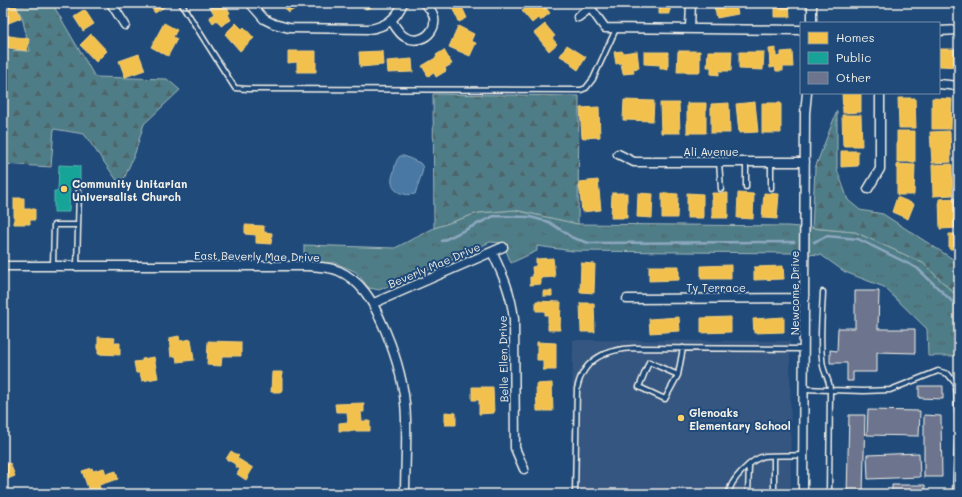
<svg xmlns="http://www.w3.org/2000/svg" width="962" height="497" viewBox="0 0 962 497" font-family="Mali,sans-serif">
<defs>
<pattern id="grass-tufts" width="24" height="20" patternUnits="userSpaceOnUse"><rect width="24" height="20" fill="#507d87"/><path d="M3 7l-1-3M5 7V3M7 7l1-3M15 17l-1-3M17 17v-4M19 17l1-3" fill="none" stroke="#4d656a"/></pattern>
<pattern id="forest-firs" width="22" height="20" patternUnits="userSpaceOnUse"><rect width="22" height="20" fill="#507d87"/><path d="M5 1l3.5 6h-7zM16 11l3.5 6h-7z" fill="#4d656a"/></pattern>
</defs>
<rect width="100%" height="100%" fill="#1f4a7a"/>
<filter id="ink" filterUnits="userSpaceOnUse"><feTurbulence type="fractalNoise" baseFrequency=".025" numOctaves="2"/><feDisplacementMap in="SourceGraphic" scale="8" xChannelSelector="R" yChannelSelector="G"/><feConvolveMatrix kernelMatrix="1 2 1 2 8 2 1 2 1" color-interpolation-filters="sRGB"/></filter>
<g filter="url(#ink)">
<path fill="#365780" d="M573,340L790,341L791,494H571Z"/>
<path fill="url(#grass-tufts)" stroke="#a2b7b8" d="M515,210L578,224L788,226L855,232L923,263L959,298V356H928L927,329L884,287L845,272L821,255L790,253L573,251L537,246V251L511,263L503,243L490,242L448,262L379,290L369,288L356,272L336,263L304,262V245L395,248L434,228L478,213Z"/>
<path fill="url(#forest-firs)" stroke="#a2b7b8" d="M14,3H52L95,77L167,79L180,90L144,124L135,153L121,186L84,134L54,129L51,167L3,164V50L30,51L22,17Z
M433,94L579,96L578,224L515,210L478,213L434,228Z
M837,111V169L848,200L860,210L883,214L959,263V298L923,263L855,232L812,228L815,168Z"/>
<path fill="#4878a4" stroke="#8da8bf" d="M400,156H404L420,163L423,167L422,173L415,194C406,196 393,193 392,183C391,179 393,174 394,171C395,165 396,160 400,156Z"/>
<path fill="#f2c14e" stroke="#f3cf7c" d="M4,3H15L21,18L6,24L3,16L8,14Z
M55,3H67L59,8Z
M148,3H165L167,5L155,13Z
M212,3H225L230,13L228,14L231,20L221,26L217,20L213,23L209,17L214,14L209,5Z
M282,3H304L288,13Z
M364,3H381L366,9Z
M450,3H470L462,7L467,18L459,22Z
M527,3H542L550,13L540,21L538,18L532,23L522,11L528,6Z
M659,3H670V14H659Z
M713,3H728L729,7L736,5L738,14L717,18Z
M775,3H789L790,17H775Z
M85,10L94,24L83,31L74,17Z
M164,23L177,30L173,37L177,39L168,56L151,47Z
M236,23L242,29L244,27L254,38L240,51L225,34Z
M545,24L555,36L552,38L557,44L549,51L534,33Z
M458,26L474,34L471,41L476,43L470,56L449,47Z
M91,34L107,51L96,62L80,45Z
M4,35L29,39L27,51L3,47Z
M567,45L586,57L578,70L571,65L572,63L560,56Z
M776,48V57L781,56V52L792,51L793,67H783V71H776L775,67L770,68L769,49Z
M939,49H959V67L939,66Z
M444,50L452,64L445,68L446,71L436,77L434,73L428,76L422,66L437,57L436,55Z
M288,51H316V72H297V62L288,63Z
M382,51L383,65L360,67L359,52Z
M622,51L623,53L637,51L639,68L633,69L634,73L623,74L621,63L616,64L614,52Z
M678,51H700V72H677Z
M708,51H732L731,71H719V75L711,74V67H707Z
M644,52H668V69H660V65L644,64Z
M739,52H764L763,70L739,69Z
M139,54L145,70L125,77L119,61Z
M412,59L413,72L388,73L387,61Z
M842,93H861V112L843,113Z
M898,98H915L916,128H899Z
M932,98L952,99L951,129H932Z
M624,100L654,101L653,121L623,120Z
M755,102L758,132L739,133L736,104Z
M660,103H679L680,133H661Z
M687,103H706V133H687Z
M729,103L730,133H711V104Z
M762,103H781V133H762Z
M599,107L600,137L582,138L580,108Z
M842,115H861L862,146H843Z
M897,131H915V162H897Z
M950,131L951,162L932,163L930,132Z
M841,151H858V166L841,167Z
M897,164L915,165L914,195H897Z
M952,164L953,195L933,196L932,165Z
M598,180L601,210L582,212L579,182Z
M612,193H627V218H611Z
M638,193L653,194L652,218L637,217Z
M662,193L678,194L677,218H662Z
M687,193L703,194V218H687Z
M712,193H728V218H712Z
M738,193L754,194L753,219L737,218Z
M764,193L779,194L777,219L762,218Z
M897,197L914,204L908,219L892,212Z
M14,198H24V209H35V220H30V224H14Z
M957,198L959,228L940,229L939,199Z
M245,225L264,226V232L272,233L271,244L256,243V235L245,234Z
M949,234H959V249H949Z
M553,258L555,277L541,278V284L530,285V277H533L532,267L536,266V259Z
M581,263L595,264L594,293L580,292Z
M731,265V279H701V266Z
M649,266H679V280L649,281Z
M783,266L784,279L754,280V267Z
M543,291H552V296H543Z
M536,301L561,302L560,330H548V315H545V311H536Z
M580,303H594L595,332H581Z
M679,317L680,331L650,333L649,319Z
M731,317V332L701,333V318Z
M784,317V332L754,333L753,319Z
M179,336L180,341L191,339L194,360L177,362L176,356L171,357L169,338Z
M98,337L115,338L114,343H120V355L98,354Z
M208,341L241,342V356H222L221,366L207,365Z
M537,342L556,343V370H543V360H537Z
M154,357L158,378L142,381L140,373H136L134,362L142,361V359Z
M272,372H282V392H271Z
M552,383L553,411H537L536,384Z
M472,387H493L494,413L479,414V400H472Z
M364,403V412H361L362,421H370V431H339V423L348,422L347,412H336L335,404Z
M445,412L456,413V425H445Z
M231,451L239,456L237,458L253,468L246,480L237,474L240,469L236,467L237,465L226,459Z
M10,463L15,476L3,481V466Z
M92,468L93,471L104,468L106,474L116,471L118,479L99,485L101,491L90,494L82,471Z"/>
<path fill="#17a398" stroke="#59bab0" d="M59,165L80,166V187L70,186L69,212H54V191H58Z"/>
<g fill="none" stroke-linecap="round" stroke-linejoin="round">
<path stroke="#8da8bf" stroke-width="2.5" d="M442,241L494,216L530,217L549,222L573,238L589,243L794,242
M814,242L827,236L858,239L917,268L959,308"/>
</g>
<path fill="#6d758e" stroke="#f4f1e8" d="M855,291H879L878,329H915V353L877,352V372H853V381H847V363H830V350L837,351L838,328H855Z
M919,386H943V399L919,398Z
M868,410L920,411L919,436L867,435Z
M849,415H865L863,494H847Z
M924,415L941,416L942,477H924Z
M919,453L920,477L868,479L867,455Z
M892,485H925V494H892Z"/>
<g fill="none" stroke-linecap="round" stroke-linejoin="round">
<g stroke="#f4f1e8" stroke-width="7">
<path id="lane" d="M181,3L235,88L247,89L581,90L586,88L593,79L616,29
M719,162L721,189
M746,162V187
M771,162V188
M53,266L54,225H78
M77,266L79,191
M823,292C822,316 819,342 823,366C825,375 830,381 830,390L864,391L890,390L938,371L948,374L956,384L958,427L955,494
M678,375L649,362L639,387L665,399L678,375L683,348
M804,389L830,390L829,494
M575,494L577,389C583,358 607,349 635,348L804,349
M729,494C729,481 752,458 765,456C777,455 790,456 803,455
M748,494L749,466
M774,494V456"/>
</g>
<g stroke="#f4f1e8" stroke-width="11">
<path id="street" d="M111,3L125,25
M250,3L264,19L274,24L289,28L369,29C385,27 397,18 403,3
M587,3L605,28L801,30
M578,17L590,8
M391,20C395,26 399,34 405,37C425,48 448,22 424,3
M812,23V3
M690,28L691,3
M939,31L959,30
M939,84L959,86
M618,154L634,162H805
M868,189L880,169V93
M492,252C503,275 511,293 514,319L515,448L524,469
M3,266H309C319,267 330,267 339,271C361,281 372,300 381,321C393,347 402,374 405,403C408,433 405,464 405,494
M627,299L805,298
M374,303L503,247
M803,494L805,113L807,93"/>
</g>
<use href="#lane" stroke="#1f4a7a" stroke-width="4"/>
<use href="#street" stroke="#1f4a7a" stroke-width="8"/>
</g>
</g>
<g fill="#ffd166" stroke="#1f4a7a" stroke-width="1.5">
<circle cx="64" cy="189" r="4"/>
<circle cx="681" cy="418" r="4"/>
</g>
<g text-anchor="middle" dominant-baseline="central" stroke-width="4" stroke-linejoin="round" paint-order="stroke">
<g font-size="11" fill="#f4f1e8" stroke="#1f4a7a">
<text x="711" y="151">Ali Avenue</text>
<text transform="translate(257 256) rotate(1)">East Beverly Mae Drive</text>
<text transform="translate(434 265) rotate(-23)">Beverly Mae Drive</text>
<text x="716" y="287">Ty Terrace</text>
<text transform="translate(794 293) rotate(-90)">Newcome Drive</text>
<text transform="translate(503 359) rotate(-91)">Belle Ellen Drive</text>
</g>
<g font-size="11" font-weight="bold" fill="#f4f1e8" stroke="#1f4a7a" text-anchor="start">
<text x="72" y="183">Community Unitarian<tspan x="72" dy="13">Universalist Church</tspan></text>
<text x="689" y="412">Glenoaks<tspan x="689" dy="13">Elementary School</tspan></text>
</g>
</g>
<rect width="962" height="497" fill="none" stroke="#1f4a7a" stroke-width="16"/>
<rect x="8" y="8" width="946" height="481" fill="none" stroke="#f4f1e8" stroke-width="1.5" filter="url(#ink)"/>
<rect x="800" y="22" width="140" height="72" fill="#1f4a7a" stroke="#748da6"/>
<rect x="808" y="32" width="20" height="12" fill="#f2c14e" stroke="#748da6"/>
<text x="836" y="42" font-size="12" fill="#f4f1e8">Homes</text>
<rect x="808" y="52" width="20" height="12" fill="#17a398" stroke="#748da6"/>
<text x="836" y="62" font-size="12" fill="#f4f1e8">Public</text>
<rect x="808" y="72" width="20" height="12" fill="#6d758e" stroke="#748da6"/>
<text x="836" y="82" font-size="12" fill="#f4f1e8">Other</text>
</svg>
